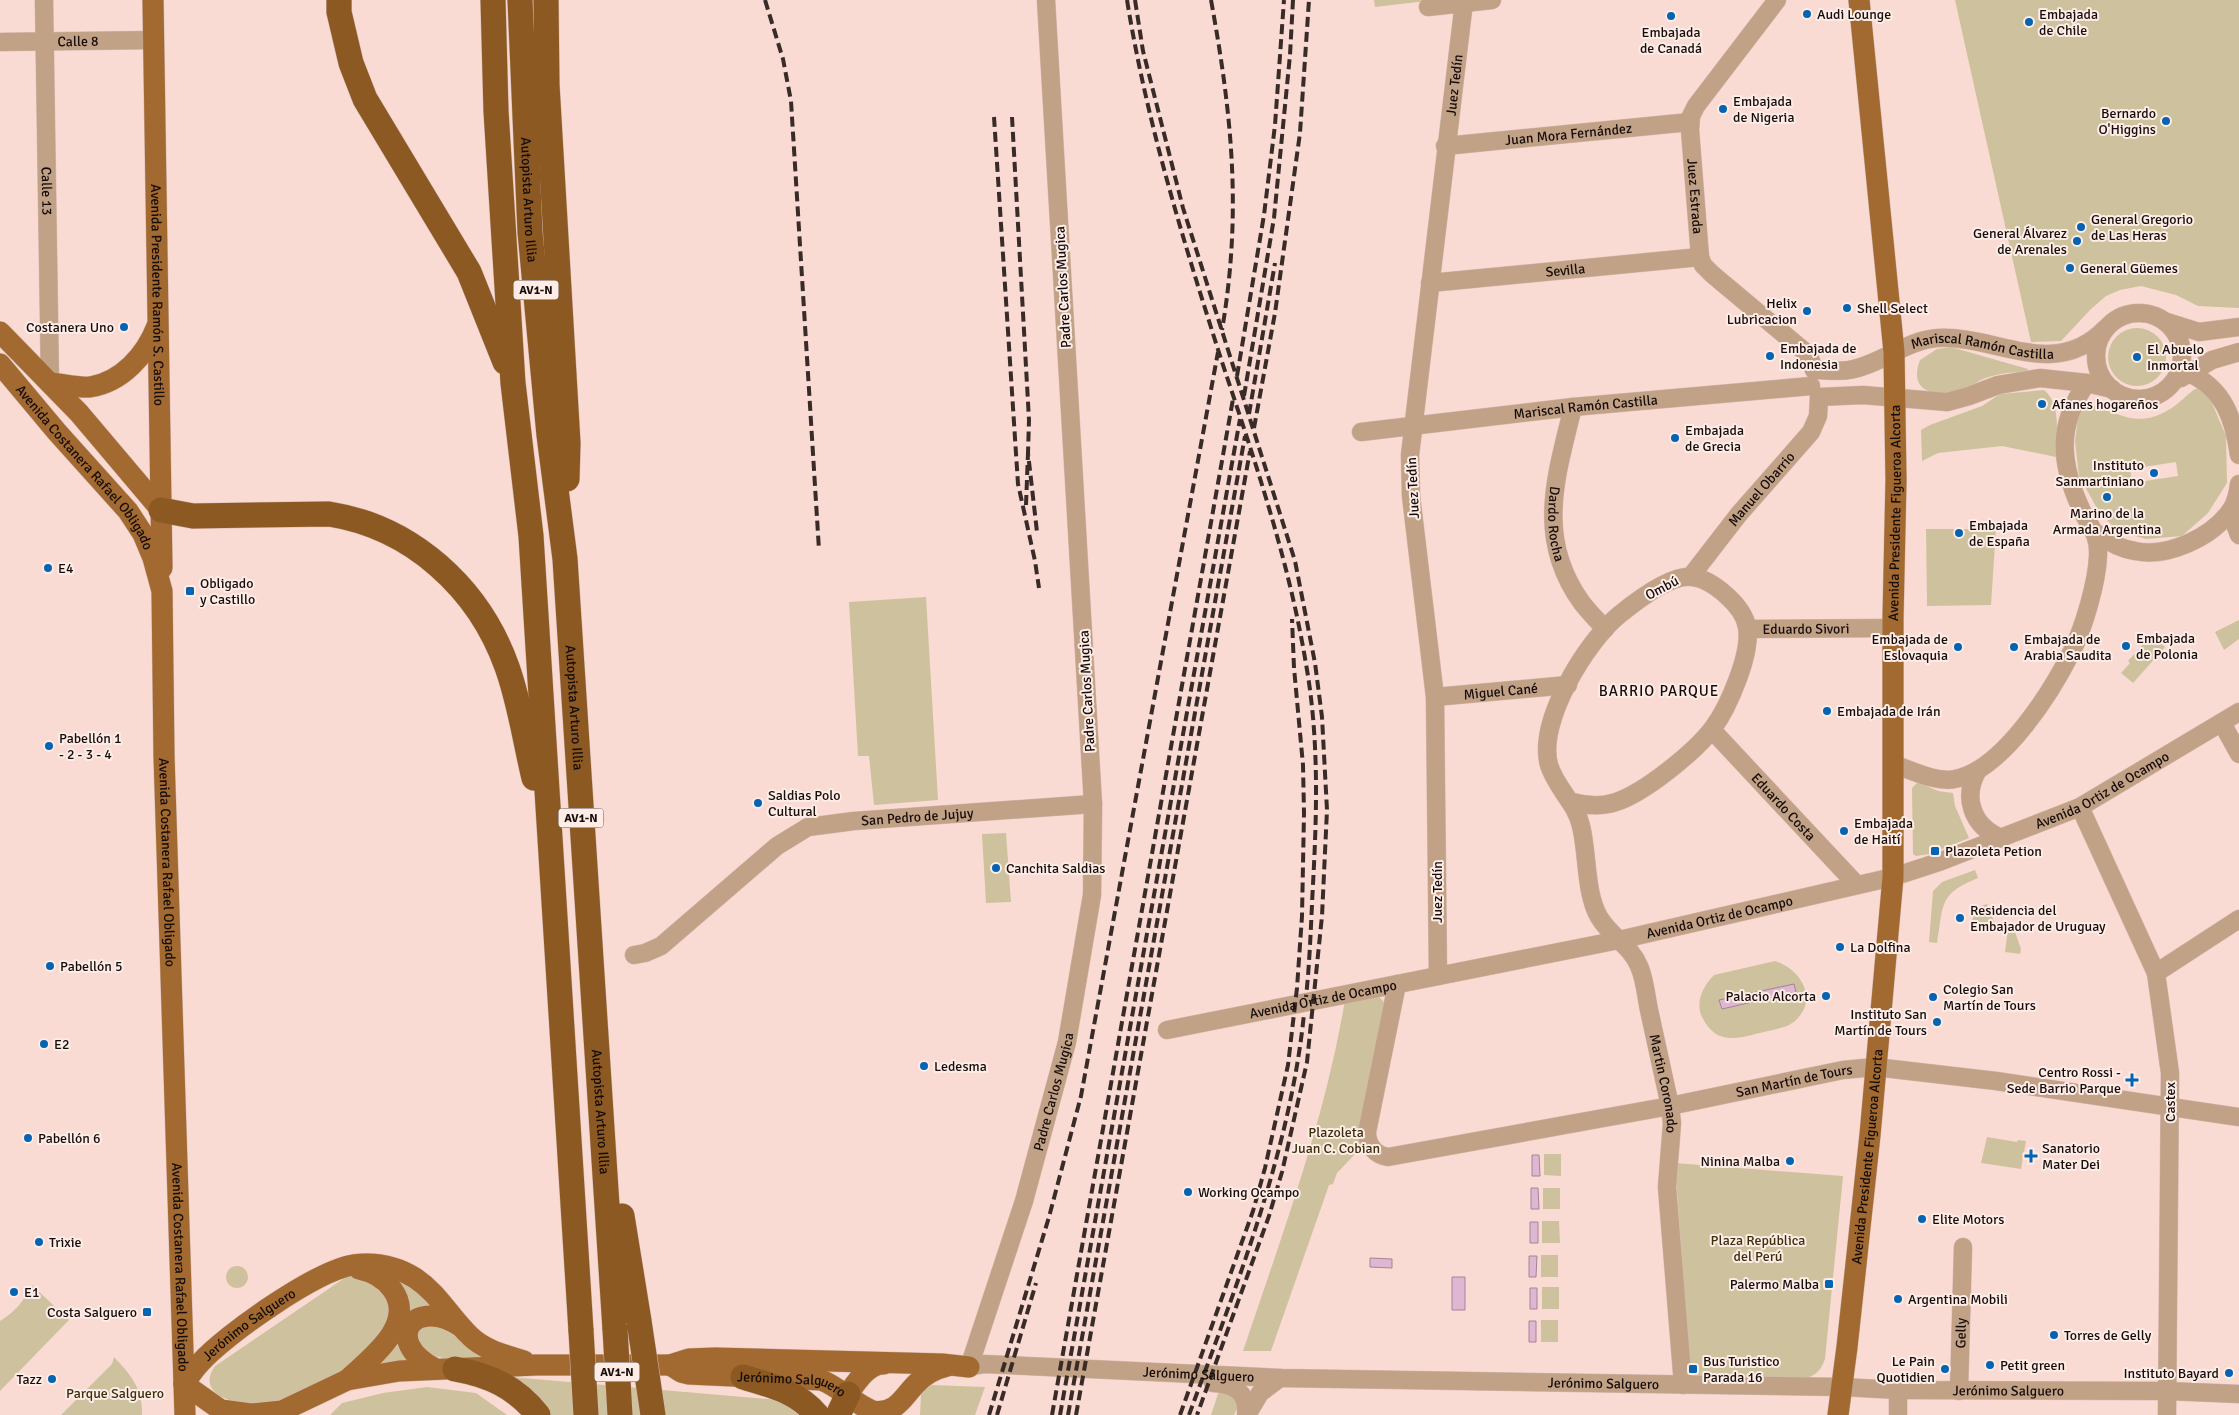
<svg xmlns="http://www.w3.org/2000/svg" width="2239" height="1415" viewBox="0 0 2239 1415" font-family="Signika,sans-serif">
<rect width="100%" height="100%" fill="#fadbd3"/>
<path fill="#cdc29d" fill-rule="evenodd" d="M1374,0H1435L1375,7Z
M1955,0H2239V308L2198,306L2176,295L2141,286L2120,290L2106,296L2091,309L2061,341L2031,342Z
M2108 357a29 29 0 1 1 58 0a29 29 0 1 1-58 0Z
M1951,347L2028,369V372C2011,372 1995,373 1979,381C1972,385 1964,394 1956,396C1952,397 1945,394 1941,394C1920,392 1912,381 1920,360L1937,349Z
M2195,389H2202L2209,396L2226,436L2227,483L2208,513L2182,536L2146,539L2117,531L2098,510L2079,476L2075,441L2079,410L2089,404C2121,414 2138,429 2170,409C2179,404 2186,395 2195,389ZM2176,462L2178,476L2132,483L2130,469Z
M2044,390C2062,404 2056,436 2056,457L2002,446L1938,453L1922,461L1921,430L1930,425L1982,406L2000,394Z
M1926,529H1996L1991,605L1927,606Z
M926,597L938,800L874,805L869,756H858L849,602Z
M2239,620V639L2224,650L2215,632Z
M2153,636L2165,647L2133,683L2121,673L2130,663L2128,661L2144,643L2146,644Z
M1918,782L1938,791L1953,793L1955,806L1969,838L1930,854L1916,856L1913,854L1912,788Z
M1006,833L1011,902L986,903L982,834Z
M1975,870L1978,878C1938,894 1944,905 1937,943L1929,942L1933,891L1942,882Z
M1987,904L1995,924H1990L1989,932L1970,930L1975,908Z
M2008,928L2014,929L2021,949L2020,954L2005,952Z
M1775,961C1800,969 1819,998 1796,1020C1788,1028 1775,1029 1764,1032C1738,1038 1717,1047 1702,1017C1695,1002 1703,986 1714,975Z
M1377,995L1385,1003L1386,1010L1357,1152L1337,1173L1333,1184L1329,1185L1271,1351H1243C1282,1235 1325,1120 1345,1000Z
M1987,1137L2017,1142L2018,1140L2026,1141L2021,1169L1981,1163Z
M1544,1154H1561V1176L1544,1175Z
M1675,1163L1843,1176L1825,1359C1821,1370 1817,1375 1806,1378L1690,1377Z
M1543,1188H1560V1209H1543Z
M1542,1221H1559L1560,1243H1542Z
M1541,1255H1558V1277H1541Z
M226 1277a11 11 0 1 1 22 0a11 11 0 1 1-22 0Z
M387,1270L436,1307L419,1309L411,1359L367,1368L394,1342Z
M349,1275L384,1285L393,1319C383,1330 374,1344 363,1354C344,1370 311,1392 289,1402C268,1411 188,1404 215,1366Z
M32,1285L69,1320L0,1391V1321C15,1312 24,1301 32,1285Z
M1542,1287H1559V1309H1542Z
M433,1320L486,1356C458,1359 447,1363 420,1350L415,1329Z
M1541,1320H1558V1342H1541Z
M114,1357C131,1375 143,1389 142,1415H61L112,1364Z
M498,1376L779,1400L799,1415H546Z
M931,1385L985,1387L975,1415H920L921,1394Z
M427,1387L476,1393L507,1415H330L342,1403L383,1393Z
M1219,1391L1236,1394L1238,1407L1234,1415H1211Z"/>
<path fill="#e0b7d3" stroke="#a38497" d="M1794,984L1796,992L1722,1009L1719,1000Z
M1532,1155H1539L1540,1176H1532Z
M1531,1188H1538L1539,1209H1531Z
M1530,1222H1538V1243H1530Z
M1529,1256H1537L1536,1277H1529Z
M1370,1258L1392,1259V1268L1370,1267Z
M1452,1277H1465V1310H1452Z
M1530,1288H1537V1309H1530Z
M1529,1321H1536V1342H1529Z"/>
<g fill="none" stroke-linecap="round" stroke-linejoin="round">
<g stroke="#d6bab3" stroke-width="19">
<g id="minor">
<path id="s1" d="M44,0L50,383"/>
<path id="s2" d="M1777,0L1696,106L1691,116L1690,130L1700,257L1703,265L1712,274L1804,351L1811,361L1814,370"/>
<path d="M1428,7L1492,0"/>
<path id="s3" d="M0,42L155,40"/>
<path id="s4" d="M1445,146L1690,122"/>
<path id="s5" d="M1430,283L1700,257"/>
<circle cx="2139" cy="356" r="43"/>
<path d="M2164,321L2199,332L2239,327"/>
<path id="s6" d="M1814,370C1825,370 1837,372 1849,370C1880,365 1906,340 1938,338C1996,335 2054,381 2105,329"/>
<path d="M2189,373C2224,389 2234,419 2239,455"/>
<path d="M2181,378L2212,360L2239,352"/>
<path d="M1819,397L1863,395L1947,402L1969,396L1998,385L2040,378L2087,383L2112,389"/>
<path id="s7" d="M1573,407C1556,477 1535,538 1582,603C1589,612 1597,620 1605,629"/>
<path id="s8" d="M1361,432L1573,407L1811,386"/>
<path d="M2230,511L2239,535"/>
<path d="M2096,533C2108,542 2120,549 2135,551C2168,558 2212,537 2231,510C2236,502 2238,493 2239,484"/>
<path id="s9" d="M1691,576L1739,514L1811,432L1818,416L1819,397"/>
<path id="s10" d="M1748,629L1894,628"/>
<path id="s11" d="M1435,697L1568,685"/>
<path d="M2222,723L2239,754"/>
<path id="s12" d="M1712,730L1856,884"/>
<path d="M1893,764C1911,770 1936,783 1955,779C2003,770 2052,691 2072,651C2084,627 2097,582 2098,556C2099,534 2091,529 2082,511C2060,464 2056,425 2087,383"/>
<path d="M1978,770C1962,797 1972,826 2001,838"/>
<path id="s13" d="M1572,802C1587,806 1601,807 1616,802C1644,793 1695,752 1713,728C1728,708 1752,653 1747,627C1745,615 1735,603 1726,595C1717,587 1705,578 1692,577C1671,574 1635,602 1619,615C1586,642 1537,722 1549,765C1556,788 1576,803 1581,826C1588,854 1585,893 1599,917C1610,936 1631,946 1639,966C1645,979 1646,996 1649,1010C1656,1042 1663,1074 1670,1106L1672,1123L1667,1187L1683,1385"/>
<path d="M2080,807L2156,973L2170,1073L2167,1415"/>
<path id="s14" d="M634,955L645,953L661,946L777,846L808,827L854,821L1093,804"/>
<path d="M2156,973L2239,919"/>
<path id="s15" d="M1438,976L1435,697L1411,496L1410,455L1464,2"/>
<path id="s16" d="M1397,984L1367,1132C1367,1145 1375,1155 1388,1157L1670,1106L1843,1070L1875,1067L1996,1081L2239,1117"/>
<path id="s17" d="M1167,1030L1619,940L1893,877L1939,862L2080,807L2239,712"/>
<path id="s18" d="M969,1367L1024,1201L1067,1042L1092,895L1093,804L1046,0"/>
<path id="s19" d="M969,1367L984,1364L1280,1378L1842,1387L1898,1390L2167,1391L2239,1394"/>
<path d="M1213,1383C1234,1384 1248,1392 1246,1415"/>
<path id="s20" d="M1959,1391L1963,1247"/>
<path d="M1247,1415L1260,1393L1280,1378"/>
<path d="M1898,1415V1390"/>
</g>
</g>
<g stroke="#d6bab3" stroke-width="22">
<g id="major">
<path id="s21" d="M153,0L162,568"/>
<path d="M0,332L79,413L161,510"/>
<path id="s22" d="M0,364L57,432L128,511L143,534L153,558L162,591L164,756L185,1415"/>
<path d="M50,383C63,384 77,388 90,387C122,382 146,355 157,326"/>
<path id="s23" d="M670,1365L681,1372L689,1374L821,1380C840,1387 854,1404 873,1411C897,1415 904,1395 917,1383C925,1374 935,1369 947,1366"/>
<path d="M434,1368C382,1340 414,1296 460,1326"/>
<path d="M347,1380C369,1359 418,1324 392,1289C384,1278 373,1272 359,1269"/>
<path d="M184,1384L221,1410L251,1414L282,1411L347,1380L399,1371L536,1365H670L689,1359L715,1358L942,1364L969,1367"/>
<path id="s24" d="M184,1384C189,1377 194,1369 200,1363C226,1334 316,1271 353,1265C375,1262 396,1266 415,1278C438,1293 450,1317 470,1336C484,1350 505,1355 524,1361"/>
<path d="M848,1394C856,1383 868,1363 884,1364"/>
<path id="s25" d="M1838,1415L1847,1347L1870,1135L1893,877V618L1896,480L1894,352L1859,0"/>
</g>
</g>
<g stroke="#d6bab3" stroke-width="26">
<g id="highway">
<path d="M339,0V12L351,63L365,99L469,272L505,362"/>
<path d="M493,0L496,111L513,383L531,536L581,1331"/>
<path id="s26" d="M520,0L530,232L549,435L565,559L615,1329"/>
<path d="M546,0L547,85L568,443L567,479"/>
<path d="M161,510L193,516L329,514C412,527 479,588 507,667C520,703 525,741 534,778"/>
<path d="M622,1216L639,1321"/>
<path d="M455,1369C489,1375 516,1387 538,1415"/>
<path d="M743,1377C771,1385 798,1392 817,1415"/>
<path d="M838,1415L848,1394"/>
</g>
</g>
<use href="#minor" stroke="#c2a286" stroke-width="18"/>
<use href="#major" stroke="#a26a30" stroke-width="21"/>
<use href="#highway" stroke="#8c5923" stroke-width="25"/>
<path stroke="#382b28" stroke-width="4" stroke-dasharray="10 5" stroke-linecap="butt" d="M765,0L783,59L791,101L819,550
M1127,0C1147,124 1184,243 1222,362C1255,461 1289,561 1306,664C1319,737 1317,811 1313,884C1311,922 1310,960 1306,997
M1135,0L1143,51L1183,208L1295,561L1315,663L1322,717L1327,810L1322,916L1307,1062L1282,1172L1269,1216L1197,1415
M1211,0C1232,115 1242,213 1222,330
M994,117L1018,484L1035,561L1039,588
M1012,117L1029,420L1028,453
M1237,376L1264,215L1275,125L1284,0
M1244,396L1274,218L1290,55L1293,0
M1249,414L1275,263
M1254,428L1275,313L1300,133L1309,0
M1026,505L1028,453L1037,532
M989,1415L1049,1217L1081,1096L1218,352
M997,1415L1036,1283
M1052,1415L1233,399
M1060,1415L1240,419
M1068,1415L1245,436
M1076,1415L1250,451
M1180,1415L1253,1211L1265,1168L1288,1065L1297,988L1302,916L1304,813L1303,765L1294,668L1292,619
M1189,1415C1236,1286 1290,1152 1304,1014"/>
<g stroke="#d6bab3" stroke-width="26" stroke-linecap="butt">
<path id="highway-bridge" d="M639,1321L653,1415
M615,1329L620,1415
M581,1331L586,1415"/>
</g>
<use href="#highway-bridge" stroke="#8c5923" stroke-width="25"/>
</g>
<g fill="#0464b1" stroke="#feece7" stroke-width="2">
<circle cx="1807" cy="14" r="5"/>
<circle cx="1671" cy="16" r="5"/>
<circle cx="2029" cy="22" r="5"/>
<circle cx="1723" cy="109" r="5"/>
<circle cx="2166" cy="121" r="5"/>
<circle cx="2081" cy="227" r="5"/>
<circle cx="2077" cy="241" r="5"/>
<circle cx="2070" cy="268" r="5"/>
<circle cx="1847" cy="308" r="5"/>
<circle cx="1807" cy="311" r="5"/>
<circle cx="124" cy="327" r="5"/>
<circle cx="1770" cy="356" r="5"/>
<circle cx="2137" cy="357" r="5"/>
<circle cx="2042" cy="404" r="5"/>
<circle cx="1675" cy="438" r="5"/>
<circle cx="2154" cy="473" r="5"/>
<circle cx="2107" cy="497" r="5"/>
<circle cx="1959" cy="533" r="5"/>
<circle cx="48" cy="568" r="5"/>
<rect x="185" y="586" width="10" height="10" rx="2.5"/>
<circle cx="2126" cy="646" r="5"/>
<circle cx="1958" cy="647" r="5"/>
<circle cx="2014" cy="647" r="5"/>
<circle cx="1827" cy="711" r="5"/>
<circle cx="49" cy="746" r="5"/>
<circle cx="758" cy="803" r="5"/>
<circle cx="1844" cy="831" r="5"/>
<rect x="1930" y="846" width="10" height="10" rx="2.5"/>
<circle cx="996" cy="868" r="5"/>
<circle cx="1960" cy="918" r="5"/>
<circle cx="1840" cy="947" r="5"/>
<circle cx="50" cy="966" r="5"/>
<circle cx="1826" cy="996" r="5"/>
<circle cx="1933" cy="997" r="5"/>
<circle cx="1937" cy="1022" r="5"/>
<circle cx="44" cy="1044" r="5"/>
<circle cx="924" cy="1066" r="5"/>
<path d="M2129.5 1072.5h5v5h5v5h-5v5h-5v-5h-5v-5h5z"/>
<circle cx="28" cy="1138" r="5"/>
<path d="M2028.5 1148.5h5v5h5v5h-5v5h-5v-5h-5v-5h5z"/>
<circle cx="1790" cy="1161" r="5"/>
<circle cx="1188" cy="1192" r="5"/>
<circle cx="1922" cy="1219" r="5"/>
<circle cx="39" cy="1242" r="5"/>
<rect x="1824" y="1279" width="10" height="10" rx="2.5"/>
<circle cx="14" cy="1292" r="5"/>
<circle cx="1898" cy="1299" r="5"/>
<rect x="142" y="1307" width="10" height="10" rx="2.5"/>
<circle cx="2054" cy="1335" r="5"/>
<circle cx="1990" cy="1365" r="5"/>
<rect x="1688" y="1364" width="10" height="10" rx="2.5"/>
<circle cx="1945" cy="1369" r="5"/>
<circle cx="2229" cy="1373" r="5"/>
<circle cx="52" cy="1379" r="5"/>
</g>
<g text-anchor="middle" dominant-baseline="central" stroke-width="4" stroke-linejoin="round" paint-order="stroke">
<g fill="#feece7" stroke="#5c4f4c" stroke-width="1">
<rect x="513.5" y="280.5" width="45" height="19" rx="4"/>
<rect x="558.5" y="808.5" width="45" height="19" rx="4"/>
<rect x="594.5" y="1362.5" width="45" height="19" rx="4"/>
</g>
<g font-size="12" font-weight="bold" fill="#160c0a">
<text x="536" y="290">AV1-N</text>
<text x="581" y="818">AV1-N</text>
<text x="617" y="1372">AV1-N</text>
</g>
<g font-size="14" fill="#160c0a" stroke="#feece7" text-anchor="start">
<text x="1817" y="14">Audi Lounge</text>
<text x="2039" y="14">Embajada<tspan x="2039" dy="16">de Chile</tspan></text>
<text x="1671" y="32" text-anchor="middle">Embajada<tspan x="1671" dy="16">de Canadá</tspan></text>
<text x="1733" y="101">Embajada<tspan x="1733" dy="16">de Nigeria</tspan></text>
<text x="2156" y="113" text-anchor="end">Bernardo<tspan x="2156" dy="16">O'Higgins</tspan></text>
<text x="2091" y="219">General Gregorio<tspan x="2091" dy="16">de Las Heras</tspan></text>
<text x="2067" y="233" text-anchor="end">General Álvarez<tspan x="2067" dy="16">de Arenales</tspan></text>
<text x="2080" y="268">General Güemes</text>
<text x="1797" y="303" text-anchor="end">Helix<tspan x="1797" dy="16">Lubricacion</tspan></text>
<text x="1857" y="308">Shell Select</text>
<text x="114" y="327" text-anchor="end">Costanera Uno</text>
<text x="1780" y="348">Embajada de<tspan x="1780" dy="16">Indonesia</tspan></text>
<text x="2147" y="349">El Abuelo<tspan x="2147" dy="16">Inmortal</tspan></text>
<text x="2052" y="404">Afanes hogareños</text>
<text x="1685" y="430">Embajada<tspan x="1685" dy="16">de Grecia</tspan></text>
<text x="2144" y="465" text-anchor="end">Instituto<tspan x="2144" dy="16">Sanmartiniano</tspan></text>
<text x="2107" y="513" text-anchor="middle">Marino de la<tspan x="2107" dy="16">Armada Argentina</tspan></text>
<text x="1969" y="525">Embajada<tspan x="1969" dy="16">de España</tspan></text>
<text x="58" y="568">E4</text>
<text x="200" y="583">Obligado<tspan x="200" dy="16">y Castillo</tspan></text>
<text x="2136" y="638">Embajada<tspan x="2136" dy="16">de Polonia</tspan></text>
<text x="1948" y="639" text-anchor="end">Embajada de<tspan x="1948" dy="16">Eslovaquia</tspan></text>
<text x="2024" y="639">Embajada de<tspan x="2024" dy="16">Arabia Saudita</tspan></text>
<text x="1837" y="711">Embajada de Irán</text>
<text x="59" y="738">Pabellón 1<tspan x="59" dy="16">- 2 - 3 - 4</tspan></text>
<text x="768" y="795">Saldias Polo<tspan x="768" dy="16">Cultural</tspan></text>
<text x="1854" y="823">Embajada<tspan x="1854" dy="16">de Haití</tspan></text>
<text x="1945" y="851">Plazoleta Petion</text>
<text x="1006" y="868">Canchita Saldias</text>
<text x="1970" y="910">Residencia del<tspan x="1970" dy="16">Embajador de Uruguay</tspan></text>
<text x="1850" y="947">La Dolfina</text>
<text x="60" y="966">Pabellón 5</text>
<text x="1943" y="989">Colegio San<tspan x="1943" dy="16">Martín de Tours</tspan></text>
<text x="1816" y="996" text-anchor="end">Palacio Alcorta</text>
<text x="1927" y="1014" text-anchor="end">Instituto San<tspan x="1927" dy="16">Martín de Tours</tspan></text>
<text x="54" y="1044">E2</text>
<text x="934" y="1066">Ledesma</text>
<text x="2121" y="1072" text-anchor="end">Centro Rossi -<tspan x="2121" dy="16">Sede Barrio Parque</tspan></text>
<text x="38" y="1138">Pabellón 6</text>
<text x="2042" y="1148">Sanatorio<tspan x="2042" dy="16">Mater Dei</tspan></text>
<text x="1780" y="1161" text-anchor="end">Ninina Malba</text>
<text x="1198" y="1192">Working Ocampo</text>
<text x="1932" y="1219">Elite Motors</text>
<text x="49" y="1242">Trixie</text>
<text x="1819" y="1284" text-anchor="end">Palermo Malba</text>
<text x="24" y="1292">E1</text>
<text x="1908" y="1299">Argentina Mobili</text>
<text x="137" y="1312" text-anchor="end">Costa Salguero</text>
<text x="2064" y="1335">Torres de Gelly</text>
<text x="1703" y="1361">Bus Turistico<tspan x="1703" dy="16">Parada 16</tspan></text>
<text x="1935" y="1361" text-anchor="end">Le Pain<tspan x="1935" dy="16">Quotidien</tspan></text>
<text x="2000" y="1365">Petit green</text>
<text x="2219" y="1373" text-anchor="end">Instituto Bayard</text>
<text x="42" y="1379" text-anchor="end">Tazz</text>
</g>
<g font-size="14" fill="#160c0a" stroke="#feece7">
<text stroke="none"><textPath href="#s3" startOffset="78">Calle 8</textPath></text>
<text stroke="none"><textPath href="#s15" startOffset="895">Juez Tedín</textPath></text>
<text stroke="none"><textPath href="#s4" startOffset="124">Juan Mora Fernández</textPath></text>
<text stroke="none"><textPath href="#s1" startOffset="191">Calle 13</textPath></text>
<text stroke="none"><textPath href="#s2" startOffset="225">Juez Estrada</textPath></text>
<text stroke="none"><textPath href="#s26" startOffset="200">Autopista Arturo Illia</textPath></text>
<text stroke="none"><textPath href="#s5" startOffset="136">Sevilla</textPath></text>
<text transform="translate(1063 287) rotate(-93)">Padre Carlos Mugica</text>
<text stroke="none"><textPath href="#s21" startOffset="295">Avenida Presidente Ramón S. Castillo</textPath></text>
<text stroke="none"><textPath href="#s6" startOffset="175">Mariscal Ramón Castilla</textPath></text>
<text stroke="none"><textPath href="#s8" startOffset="226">Mariscal Ramón Castilla</textPath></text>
<text stroke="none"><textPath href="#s22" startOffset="134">Avenida Costanera Rafael Obligado</textPath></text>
<text transform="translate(1413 488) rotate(-93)">Juez Tedín</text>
<text stroke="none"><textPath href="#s9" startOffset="112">Manuel Obarrio</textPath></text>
<text stroke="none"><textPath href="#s25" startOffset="905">Avenida Presidente Figueroa Alcorta</textPath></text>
<text stroke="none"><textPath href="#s7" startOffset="119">Dardo Rocha</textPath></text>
<text transform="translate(1662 588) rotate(-28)">Ombú</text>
<text stroke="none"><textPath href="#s10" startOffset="58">Eduardo Sivori</textPath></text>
<text transform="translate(1087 691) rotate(-93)">Padre Carlos Mugica</text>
<text stroke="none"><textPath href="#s11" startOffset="66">Miguel Cané</textPath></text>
<text stroke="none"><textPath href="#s26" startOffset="710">Autopista Arturo Illia</textPath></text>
<text stroke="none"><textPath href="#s17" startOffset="969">Avenida Ortiz de Ocampo</textPath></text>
<text stroke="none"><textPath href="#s12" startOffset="105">Eduardo Costa</textPath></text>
<text stroke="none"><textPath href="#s14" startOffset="328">San Pedro de Jujuy</textPath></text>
<text stroke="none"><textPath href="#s22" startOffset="554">Avenida Costanera Rafael Obligado</textPath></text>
<text transform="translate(1437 892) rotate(-90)">Juez Tedín</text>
<text stroke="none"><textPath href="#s17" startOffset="564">Avenida Ortiz de Ocampo</textPath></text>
<text stroke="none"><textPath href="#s17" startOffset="159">Avenida Ortiz de Ocampo</textPath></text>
<text stroke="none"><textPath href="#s16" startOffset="600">San Martín de Tours</textPath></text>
<text stroke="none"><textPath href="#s13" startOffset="956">Martin Coronado</textPath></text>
<text stroke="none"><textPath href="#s18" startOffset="288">Padre Carlos Mugica</textPath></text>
<text transform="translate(2170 1102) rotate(-90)">Castex</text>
<text stroke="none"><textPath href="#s26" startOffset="1115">Autopista Arturo Illia</textPath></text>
<text stroke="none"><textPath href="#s25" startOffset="260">Avenida Presidente Figueroa Alcorta</textPath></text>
<text stroke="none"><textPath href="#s22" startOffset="959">Avenida Costanera Rafael Obligado</textPath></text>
<text stroke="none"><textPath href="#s24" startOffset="89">Jerónimo Salguero</textPath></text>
<text stroke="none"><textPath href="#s20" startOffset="58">Gelly</textPath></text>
<text stroke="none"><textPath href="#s19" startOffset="230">Jerónimo Salguero</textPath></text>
<text stroke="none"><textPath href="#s19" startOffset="635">Jerónimo Salguero</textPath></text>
<text stroke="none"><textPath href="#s23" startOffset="125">Jerónimo Salguero</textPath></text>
<text stroke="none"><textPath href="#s19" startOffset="1040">Jerónimo Salguero</textPath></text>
</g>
<g font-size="14" fill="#3a300b" stroke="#feece7">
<text x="1336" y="1132">Plazoleta<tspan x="1336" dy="16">Juan C. Cobian</tspan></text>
<text x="1758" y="1240">Plaza República<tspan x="1758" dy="16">del Perú</tspan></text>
<text x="115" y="1393">Parque Salguero</text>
</g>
<g font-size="15" letter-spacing="1" fill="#160c0a" stroke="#feece7">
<text x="1659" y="691">BARRIO PARQUE</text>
</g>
</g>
</svg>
